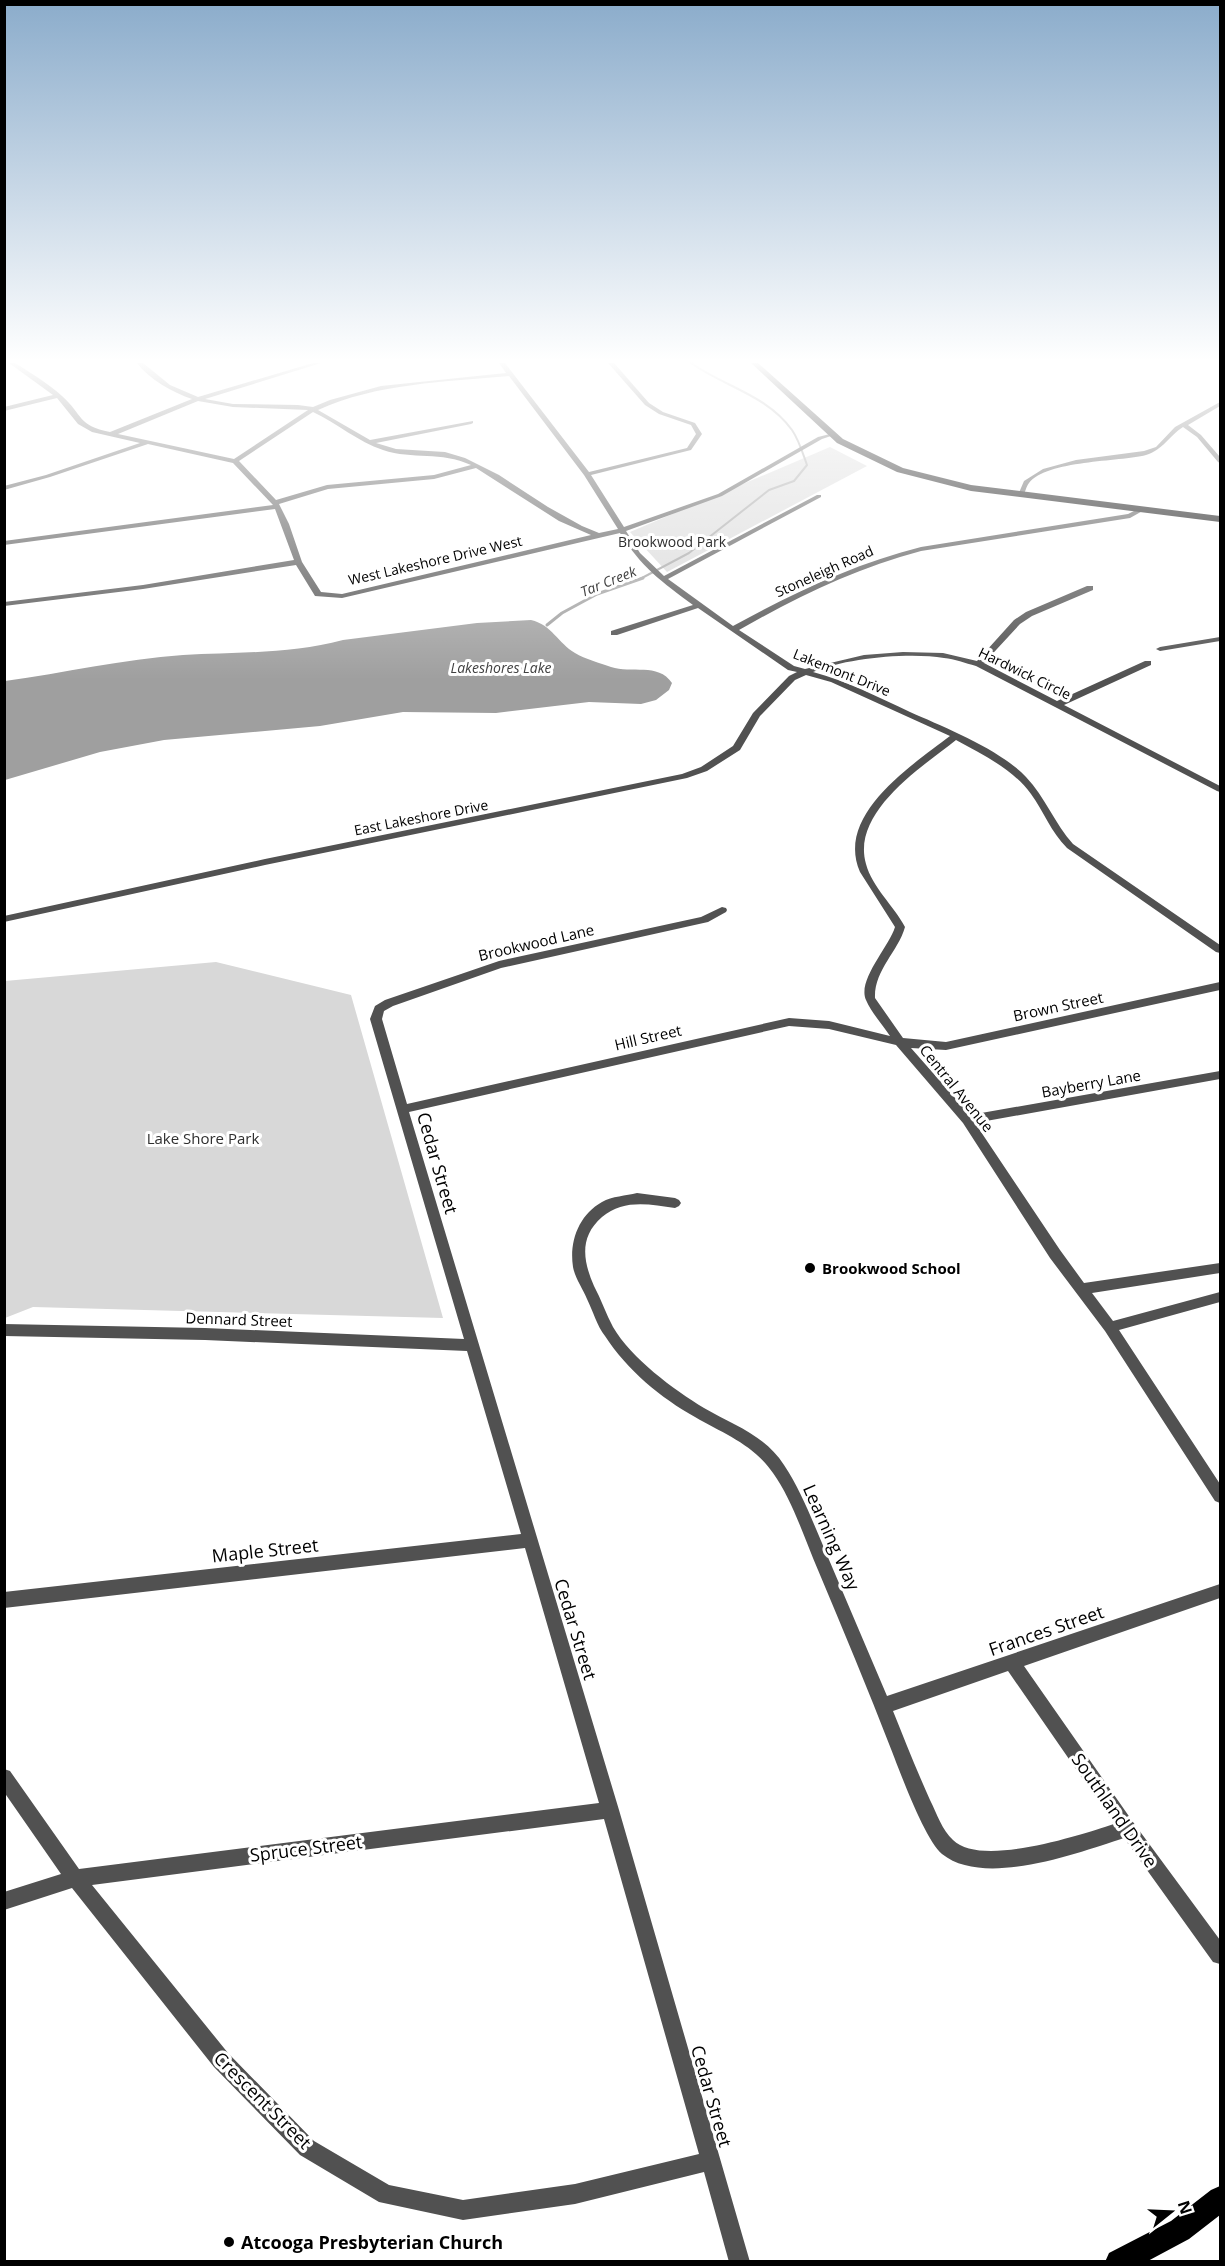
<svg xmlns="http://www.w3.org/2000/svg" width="1225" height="2266" viewBox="0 0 1225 2266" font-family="'Open Sans',sans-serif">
<rect width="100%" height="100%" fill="#fff"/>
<path fill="#d8d8d8" d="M830,447L867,466L667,572L630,532Z
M216,962L351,995L443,1318L33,1307L5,1318V981Z"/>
<path fill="#9f9f9f" d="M531,620C552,625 558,643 575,653C585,659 600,663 611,667C631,674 658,662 672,683L669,690L656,700L641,704L589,702L496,713L403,712L320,726L164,740L100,752L5,780V681C64,673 123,659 183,655C237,652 290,654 343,640L477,623Z"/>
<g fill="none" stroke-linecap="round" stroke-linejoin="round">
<path stroke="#9f9f9f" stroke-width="2" d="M640,579L689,553L769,490L794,481L807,465C803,454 799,440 792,430C767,395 725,387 691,363"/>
<path stroke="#9f9f9f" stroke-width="3" d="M547,625L562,613L597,594L643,578"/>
<path fill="#515151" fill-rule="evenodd" d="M9,363H15C31,373 49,384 62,396C83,415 78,426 110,432L192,399C172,392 150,380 137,363H143L170,385L198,397L313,363H321L205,399L233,404L298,405L313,407L330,400L381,386L506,373L499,363H505L589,472L687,448L696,434L691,425L659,414L645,405L608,363H614L649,403L663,412L695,423L702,434L691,450L591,475L624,527L718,494L818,437L834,433V435L822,439L722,496L626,531L640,553L664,576L817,495H821V497L668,579L733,626C793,593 854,564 921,547L1128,514L1142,507L1146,509L1130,518L921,551C856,568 797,597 739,630L794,666L805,669L864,655L903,652L943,653L977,661L1014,620L1026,612L1087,586H1093V590L1032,616L1020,624L984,663L1057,701L1145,661H1151V665L1064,705L1220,786V792L1217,791L976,666C965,663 955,659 944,658C910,652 845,658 813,672C847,681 878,697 910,712C944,727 1001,750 1026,777C1045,797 1055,824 1073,844L1220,945V953L1216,952L1067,848C1051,832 1044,812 1031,794C1013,769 983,755 956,740C922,767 851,812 866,864C872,887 894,906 905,927C898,952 874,970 875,998L903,1038L946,1042L1220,982V990L946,1050L911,1048L970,1115L1220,1071V1079L975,1123L1060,1250L1084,1283L1220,1263V1273L1092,1293L1113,1321L1220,1292V1302L1119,1330L1220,1484V1503L1215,1501L1105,1331L1050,1258L963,1123L896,1045L829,1029L789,1026L409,1112L619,1810L750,2262H729L704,2172L575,2204L463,2220L379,2202L300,2155L214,2067L72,1888L4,1910V1892L61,1874L4,1792V1769L10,1771L79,1869L599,1803L525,1548L4,1608V1592L521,1534L467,1351L205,1340L4,1336V1324L205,1328L464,1339L370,1019L375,1006L385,1000L499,961L701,917L722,907L726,908L727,910L726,912L708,922L501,968L393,1006L384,1011L382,1019L407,1104L789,1018L829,1021L890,1036C882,1024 871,1012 866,1000C857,980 889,947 895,927L860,872C835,815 911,766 950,736L831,682L806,675L795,680L760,716L740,750L707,771L687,778L265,865L4,922V916L265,859L682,774L701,767L733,746L753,713L789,676L797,672L788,670L698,608L617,635H611V631L693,605C662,582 641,567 620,533L342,598L315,596L296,565L143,589L4,606V602L143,585L294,560L275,509L4,545V541L273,505L233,463L148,444L50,477L4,490V486L46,475L140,443L92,432L78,424L57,398L4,411V407L53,395ZM509,376L584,475L618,529L599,533L582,526L548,507L499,475L465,458L445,452L396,449L376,443L471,424L473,423V421L370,440L318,410C377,383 445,382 509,376ZM198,401L233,407L308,410L234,459L118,434ZM313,412C337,423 358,442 383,450C413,460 441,451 471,465L434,475L327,485L276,500L239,461ZM476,468L559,521L591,535L342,594L321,592L302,562L289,524L279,504L328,489L434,479ZM604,1819L699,2154L575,2184L463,2200L389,2185L314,2141L228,2053L92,1885Z
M1220,402V406L1188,425L1201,435L1220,457V463L1218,462L1197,437L1183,427C1169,436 1163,450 1146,455C1119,462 1047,460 1029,483C1026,487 1025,493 1023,496L1018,495L1024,481L1043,469L1076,460L1144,451L1156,447L1175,427Z
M1220,637V641L1160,651L1156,649L1160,647Z
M637,1193L675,1198L679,1200L681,1203L679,1206L675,1208C649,1204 623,1199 602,1217C579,1237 583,1261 594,1286C601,1299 606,1314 613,1327C631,1358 674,1390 704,1408C733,1425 765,1435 784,1465C802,1492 814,1525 827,1555C847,1602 867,1649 887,1696L1220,1584V1598L1024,1666L1133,1822L1220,1940V1964L1213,1962L1124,1838C1078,1853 984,1888 942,1854C925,1840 900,1772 891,1749C868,1689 843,1630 818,1570C805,1540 792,1499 773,1473C753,1444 724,1434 695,1417C661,1398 627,1370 605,1336C597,1326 593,1311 587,1299C583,1289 575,1278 573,1267C569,1241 579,1215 602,1202C612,1196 626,1196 637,1193ZM1008,1671L1114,1824C1080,1835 981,1868 953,1840C942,1830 937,1814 930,1800C917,1771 905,1741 893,1711Z"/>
<path fill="#000" fill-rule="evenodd" d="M751,363H758L843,439L903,468L971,485L1220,516V522L971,491L897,472L837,443Z
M1220,2186V2215L1189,2239L1146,2262H1105L1109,2253L1171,2221L1211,2190Z"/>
</g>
<linearGradient id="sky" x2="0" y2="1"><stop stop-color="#8baccb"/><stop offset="0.53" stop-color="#fff"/><stop offset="1" stop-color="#fff" stop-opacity="0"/></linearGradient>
<rect width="1225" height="680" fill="url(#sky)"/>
<g fill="#000" stroke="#fff" stroke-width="2">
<circle cx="810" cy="1268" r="6"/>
<circle cx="229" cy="2242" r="6"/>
</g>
<g text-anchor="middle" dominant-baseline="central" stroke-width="6" stroke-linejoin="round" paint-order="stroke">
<g font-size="14" fill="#2f2f2f" stroke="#fff">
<text x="672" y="541">Brookwood Park</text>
</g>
<g font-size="14" fill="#000" stroke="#fff">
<text transform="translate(435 560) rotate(-13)">West Lakeshore Drive West</text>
<text transform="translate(824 571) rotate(-24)">Stoneleigh Road</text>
<text transform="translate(842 672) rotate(22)">Lakemont Drive</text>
<text transform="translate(1025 673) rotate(26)">Hardwick Circle</text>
<text transform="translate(421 817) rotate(-11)">East Lakeshore Drive</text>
</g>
<g font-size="14" font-style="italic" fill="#404040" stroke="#fff">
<text transform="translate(608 581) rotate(-22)">Tar Creek</text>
<text x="501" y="667">Lakeshores Lake</text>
</g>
<g font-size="15" fill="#000" stroke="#fff">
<text transform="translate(536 942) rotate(-13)">Brookwood Lane</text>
<text transform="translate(1058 1006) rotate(-12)">Brown Street</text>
<text transform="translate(648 1037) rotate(-13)">Hill Street</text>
<text transform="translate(1091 1083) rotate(-10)">Bayberry Lane</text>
<text transform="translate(957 1088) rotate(51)">Central Avenue</text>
<text transform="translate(239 1319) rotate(2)">Dennard Street</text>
</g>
<g font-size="15" fill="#2f2f2f" stroke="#fff">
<text x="203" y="1138">Lake Shore Park</text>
</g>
<g font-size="15" font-weight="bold" fill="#000" stroke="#fff" text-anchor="start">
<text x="822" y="1268">Brookwood School</text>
</g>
<g font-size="18" fill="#000" stroke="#fff">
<text transform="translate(438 1163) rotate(74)">Cedar Street</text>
<text transform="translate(832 1537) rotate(66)">Learning Way</text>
<text transform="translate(265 1550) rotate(-6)">Maple Street</text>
<text transform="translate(576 1629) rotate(73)">Cedar Street</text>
<text transform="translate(1046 1630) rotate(-19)">Frances Street</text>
<text transform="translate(1115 1810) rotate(55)">Southland Drive</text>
<text transform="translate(306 1848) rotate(-7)">Spruce Street</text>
<text transform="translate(712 2096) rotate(74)">Cedar Street</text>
<text transform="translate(263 2100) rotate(45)">Crescent Street</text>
</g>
<g font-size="18" font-weight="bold" fill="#000" stroke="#fff" text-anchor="start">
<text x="241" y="2242">Atcooga Presbyterian Church</text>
</g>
</g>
<rect width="1225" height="2266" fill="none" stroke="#000000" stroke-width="12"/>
<g transform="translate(1171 2212) rotate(72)" stroke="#ffffff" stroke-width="4.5" paint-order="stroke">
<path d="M0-4.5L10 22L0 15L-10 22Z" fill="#000000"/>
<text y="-9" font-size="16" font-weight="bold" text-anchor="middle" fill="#000000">N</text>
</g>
</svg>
